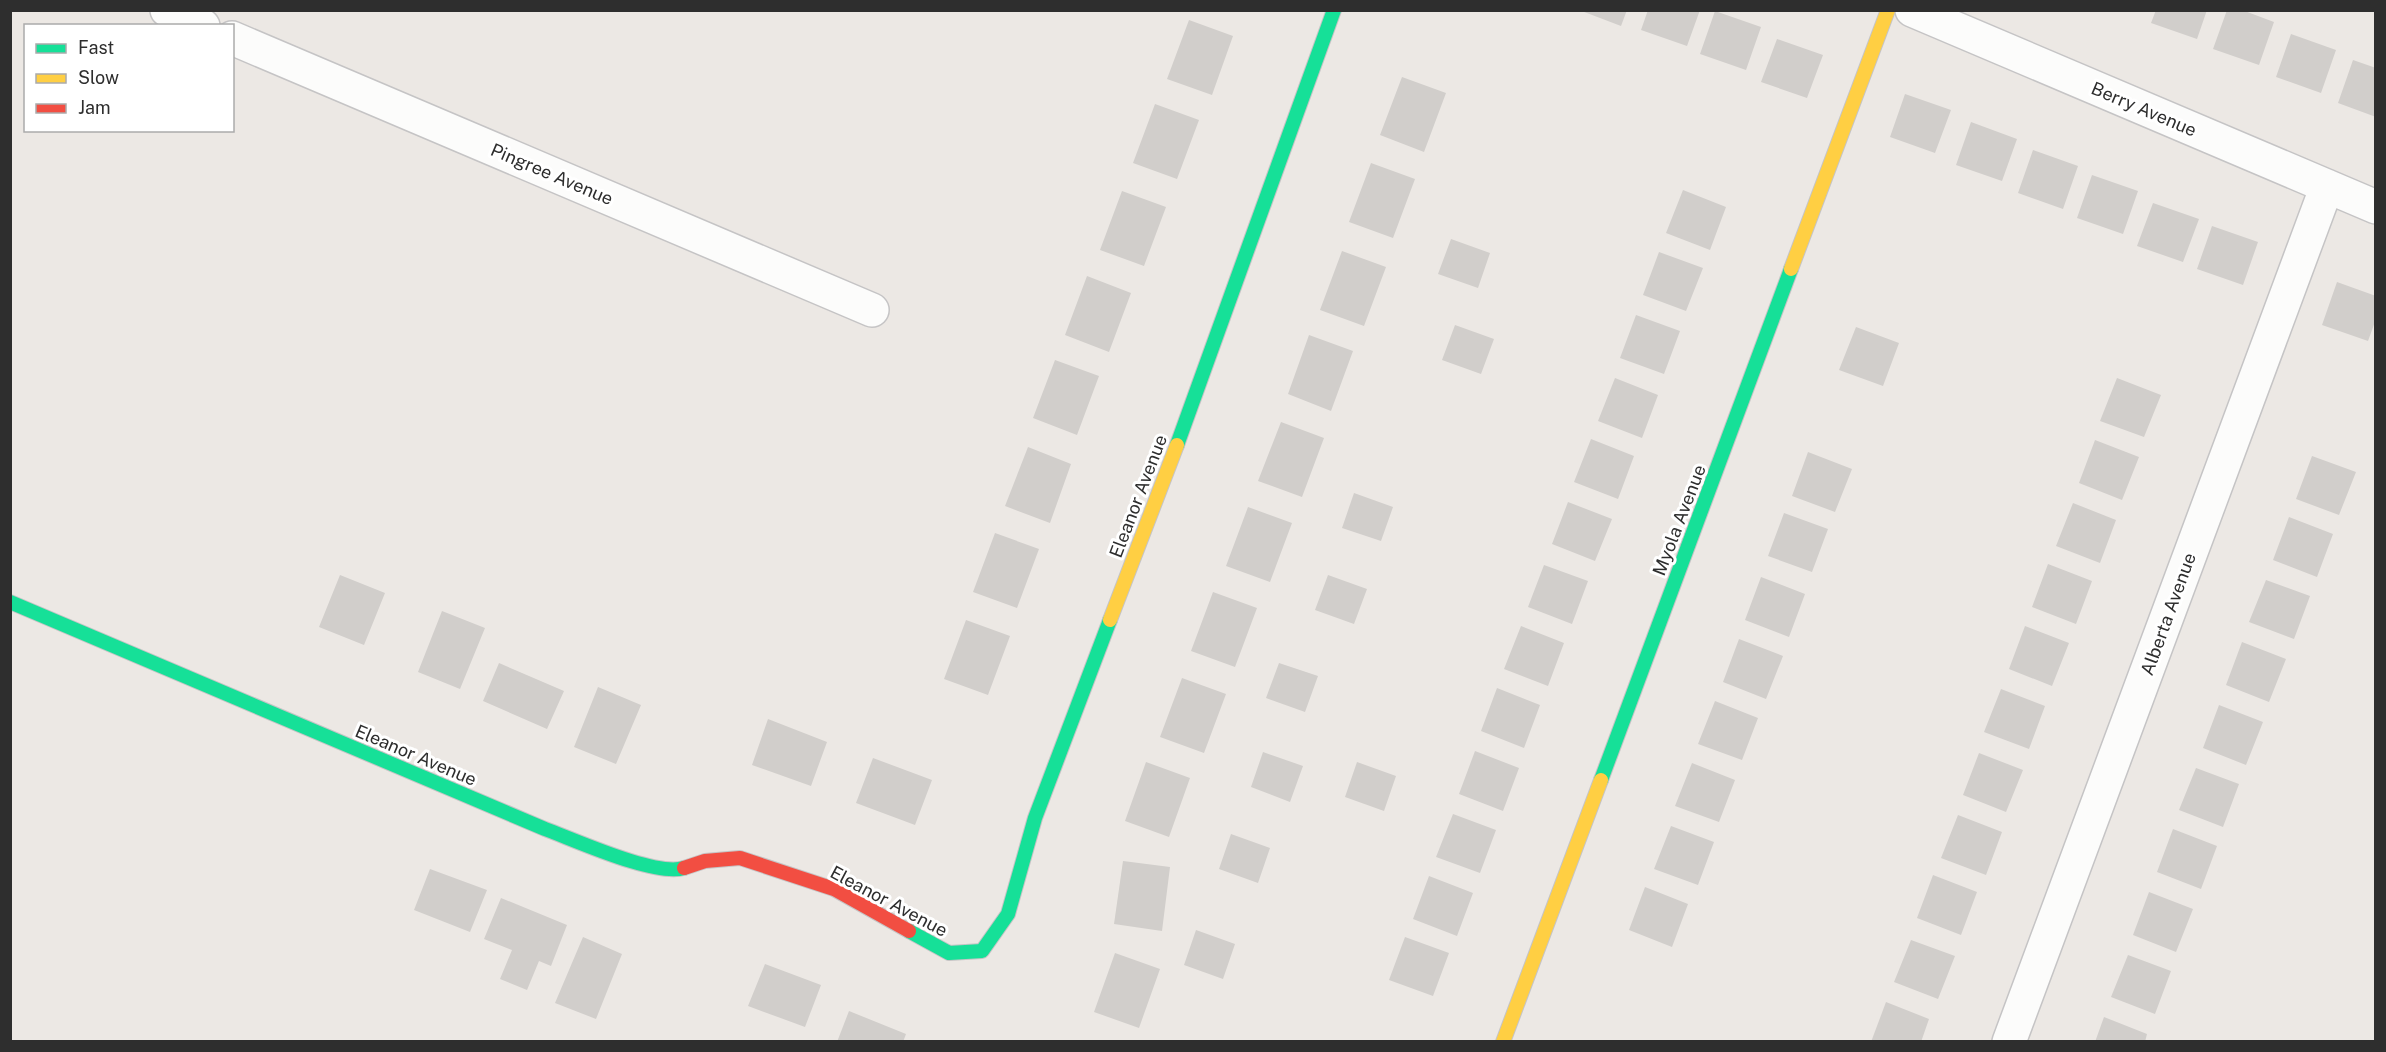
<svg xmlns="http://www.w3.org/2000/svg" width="2386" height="1052" viewBox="0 0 2386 1052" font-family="'Public Sans',sans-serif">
<rect width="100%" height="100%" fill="#ece8e4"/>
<path fill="#d1cecb" d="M1579,10H1627L1621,26Z
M1648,10H1700L1687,46L1641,30Z
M2156,10H2207L2197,39L2151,23Z
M2227,10H2242L2274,22L2259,65L2213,49Z
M1715,11L1761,27L1746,70L1700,54Z
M1189,20L1233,36L1212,95L1167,79Z
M2291,34L2336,50L2321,93L2276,77Z
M1777,39L1823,55L1807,98L1761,82Z
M2353,60L2376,68V117L2338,103Z
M1402,77L1446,93L1424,152L1380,135Z
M1905,94L1951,110L1935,153L1890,137Z
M1155,104L1199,120L1177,179L1133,163Z
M1971,122L2017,139L2002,181L1956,165Z
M2033,150L2078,166L2063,209L2018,193Z
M1371,163L1415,179L1393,238L1349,222Z
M2092,175L2138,191L2123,234L2077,218Z
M1683,190L1726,207L1710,250L1666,233Z
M1122,191L1166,207L1144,266L1100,250Z
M2153,203L2199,219L2183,262L2137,246Z
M2212,226L2258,242L2243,285L2197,269Z
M1451,239L1490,253L1478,288L1438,274Z
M1342,251L1386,267L1364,326L1320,310Z
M1659,252L1703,268L1686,311L1643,295Z
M1087,276L1131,293L1109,352L1065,335Z
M2337,282L2376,296V319L2368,341L2322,325Z
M1636,315L1680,331L1664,374L1620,358Z
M1455,325L1494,339L1481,374L1442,360Z
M1856,327L1899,343L1883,386L1839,370Z
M1309,335L1353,351L1331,411L1288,394Z
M1055,360L1099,376L1077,435L1033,418Z
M1615,378L1658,395L1642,438L1598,421Z
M2117,378L2161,395L2144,437L2100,421Z
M1281,422L1324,438L1302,497L1258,481Z
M1591,439L1634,456L1618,499L1574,482Z
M2095,440L2139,457L2122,500L2079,483Z
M1028,447L1071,464L1050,523L1005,506Z
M1808,452L1852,469L1835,512L1792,496Z
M2312,456L2356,472L2339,515L2296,499Z
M1354,493L1393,507L1381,541L1342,528Z
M1568,502L1612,519L1595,561L1552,544Z
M2073,503L2116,520L2100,563L2056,546Z
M1248,507L1292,523L1270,582L1226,566Z
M1784,513L1828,529L1812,572L1768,556Z
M2289,517L2333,534L2317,577L2273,560Z
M995,533L1039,549L1017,608L973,592Z
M2048,564L2092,581L2076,624L2032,607Z
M1544,565L1588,581L1572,624L1528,607Z
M340,575L385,593L364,645L319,627Z
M1328,575L1367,589L1354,624L1315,610Z
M1761,577L1805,594L1789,637L1745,620Z
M2266,580L2310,596L2294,639L2249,622Z
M1213,592L1257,608L1235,667L1191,651Z
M442,611L485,628L460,689L418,672Z
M966,620L1010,636L988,695L944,679Z
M1521,626L1564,643L1548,686L1504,669Z
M2025,626L2069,643L2052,686L2009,669Z
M1739,639L1783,656L1766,699L1723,682Z
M2242,642L2286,659L2269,702L2226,685Z
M499,663L564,691L547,729L483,701Z
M1279,663L1318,676L1305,712L1266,698Z
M1182,678L1226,694L1204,753L1160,737Z
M598,687L641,705L616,764L574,747Z
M1497,688L1540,705L1524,748L1481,731Z
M2001,689L2045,706L2029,749L1984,732Z
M1715,701L1758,718L1742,760L1698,744Z
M2219,705L2263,722L2246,765L2203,748Z
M768,719L827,742L811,786L752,765Z
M1475,751L1519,768L1503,811L1459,794Z
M1263,752L1303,766L1290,802L1251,787Z
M1979,753L2023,770L2006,812L1963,795Z
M873,758L932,780L915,825L856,803Z
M1146,762L1190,778L1169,837L1125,821Z
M1357,762L1396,776L1384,811L1345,797Z
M1692,763L1735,780L1719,822L1675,806Z
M2196,768L2239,784L2223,827L2179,810Z
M1453,814L1496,830L1480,873L1436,857Z
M1958,815L2002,832L1986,875L1941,858Z
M1671,826L1714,842L1698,885L1654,869Z
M2173,829L2217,846L2201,889L2157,872Z
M1231,834L1270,848L1258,883L1219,869Z
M1123,861L1170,867L1162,931L1114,924Z
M430,869L487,890L470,932L414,910Z
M1933,875L1977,892L1961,935L1917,918Z
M1429,876L1473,893L1457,936L1413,919Z
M1645,887L1688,904L1672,947L1629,930Z
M2149,892L2193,909L2176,952L2133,935Z
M501,898L567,925L551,966L539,961L527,990L500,979L512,950L484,939Z
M1196,930L1235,944L1223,979L1184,965Z
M583,937L622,954L596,1019L555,1003Z
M1405,937L1449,953L1433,996L1389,980Z
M1911,940L1955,956L1938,999L1894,982Z
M1115,953L1160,969L1139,1028L1094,1012Z
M2128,955L2171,971L2155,1014L2111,997Z
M765,964L821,985L805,1027L748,1006Z
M1886,1002L1929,1019L1921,1042H1871Z
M849,1011L906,1034L903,1042H837Z
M2104,1017L2147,1034L2145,1042H2095Z"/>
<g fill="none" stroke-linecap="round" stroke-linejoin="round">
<g stroke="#c5c4c5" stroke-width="36">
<path id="street" d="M167,10L203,26
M1912,10L2376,207
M232,38L872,310
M2009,1042L2327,186"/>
</g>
<g stroke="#c5c4c5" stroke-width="16">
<path id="fast" d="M1177,445L1334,10
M10,602L545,829C575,840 656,877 684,868
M1601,780L1791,269
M909,931L949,953L982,951L1008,914L1035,818L1110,620"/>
</g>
<g stroke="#c5c4c5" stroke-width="16">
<path id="slow" d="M1791,269L1888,10
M1110,620L1177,445
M1503,1042L1601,780"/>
</g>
<g stroke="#c5c4c5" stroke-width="16">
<path id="jam" d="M684,868L705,861L740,858L834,889L909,931"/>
</g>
<use href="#street" stroke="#fcfcfb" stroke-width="33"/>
<use href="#fast" stroke="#16e098" stroke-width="14"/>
<use href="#slow" stroke="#ffcf43" stroke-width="14"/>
<use href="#jam" stroke="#f24e42" stroke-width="14"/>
</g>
<g text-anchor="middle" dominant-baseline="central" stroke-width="6" stroke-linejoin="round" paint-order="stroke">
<g font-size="18" fill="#2e2e2e" stroke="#fff">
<text transform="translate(2144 109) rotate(23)">Berry Avenue</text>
<text transform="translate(552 174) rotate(23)">Pingree Avenue</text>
<text transform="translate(1138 496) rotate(-69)">Eleanor Avenue</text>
<text transform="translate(1679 520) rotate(-69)">Myola Avenue</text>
<text transform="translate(2168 614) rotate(-70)">Alberta Avenue</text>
<text transform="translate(416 755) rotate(23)">Eleanor Avenue</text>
<text transform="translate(889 901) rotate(28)">Eleanor Avenue</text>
</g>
</g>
<rect width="2386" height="1052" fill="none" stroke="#2e2e2e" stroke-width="24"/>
<rect x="24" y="24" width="210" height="108" fill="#ffffff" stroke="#ababab" stroke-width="1.5"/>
<rect x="36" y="44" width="30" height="9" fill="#16e098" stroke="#ababab" stroke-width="1.5"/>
<text x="78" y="54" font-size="18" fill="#2e2e2e">Fast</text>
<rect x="36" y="74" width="30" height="9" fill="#ffcf43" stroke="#ababab" stroke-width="1.5"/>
<text x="78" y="84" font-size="18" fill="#2e2e2e">Slow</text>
<rect x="36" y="104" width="30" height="9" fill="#f24e42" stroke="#ababab" stroke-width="1.5"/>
<text x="78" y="114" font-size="18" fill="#2e2e2e">Jam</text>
</svg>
